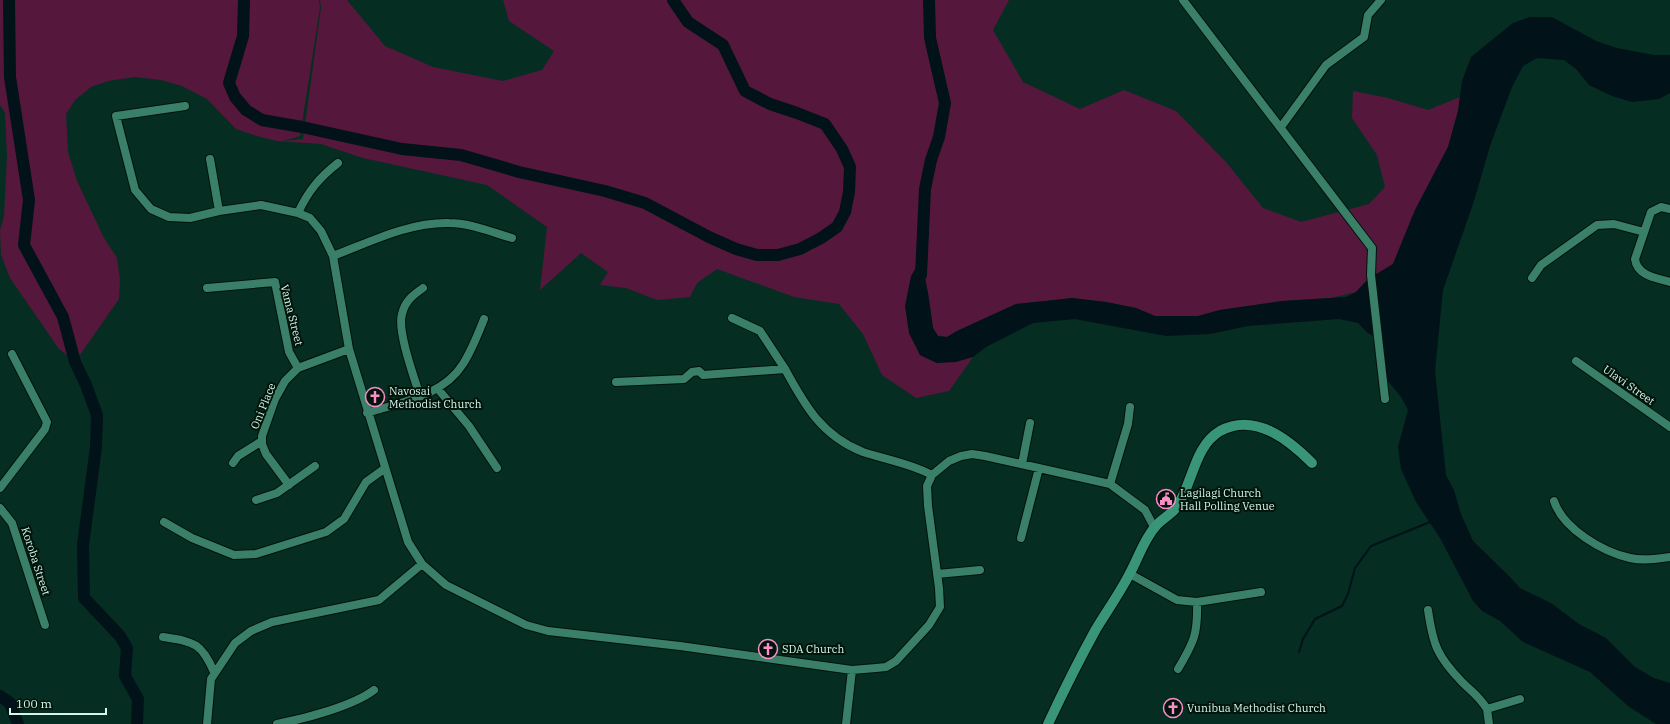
<svg xmlns="http://www.w3.org/2000/svg" width="1670" height="724" viewBox="0 0 1670 724" font-family="'IBM Plex Serif',serif">
<rect width="100%" height="100%" fill="#062d21"/>
<path fill="#55183c" d="M0,0H319L320,8L300,136L283,141L303,139L321,8L320,0H347L385,46L433,67L503,81L542,70L554,51L509,21L503,0H1009L993,30L1023,82L1080,109L1124,90L1176,111L1226,162L1263,208L1301,222L1369,204L1385,187L1377,155L1352,118L1353,91L1388,98L1428,110L1460,97L1458,111L1448,147L1415,210L1393,264L1368,279L1356,292L1331,298L1282,301L1220,310L1198,316H1155L1136,308L1106,302L1072,298L1045,301L1016,304L957,331L947,337L938,336L933,328L928,293L921,259L909,333L920,355L937,363L973,357L949,391L916,398L882,375L863,334L839,304L794,297L717,269L697,283L690,297L657,300L626,288L600,285L608,272L581,253L540,290L547,227L487,185L363,158L321,144L277,141L257,136L236,129L207,99L182,86L161,80L135,77L108,81L91,87L75,100L66,114L68,152L77,181L104,238L117,258L120,280L119,299L75,362L59,349L10,278L1,255L0,230L4,216L7,157L5,113L0,105Z"/>
<path fill="#021219" d="M1530,17H1552L1596,41L1617,48L1654,55H1670V93L1659,99L1632,102L1612,96L1589,85L1576,69L1564,60L1537,58L1523,66L1512,87L1490,146L1474,201L1443,290L1435,371L1446,475L1454,490L1461,514L1473,541L1510,577L1520,588L1551,603L1579,624L1606,638L1635,667L1654,678L1670,683V724H1656L1628,706L1590,672L1523,642L1500,621L1482,611L1473,601L1440,538L1416,502L1401,469L1398,447L1408,410L1401,397L1387,380L1377,338L1368,333L1358,323L1339,319L1248,326L1210,334L1166,336L1075,319L1033,323L986,347L973,357L956,362L937,363L920,355L909,333L905,306L911,276L921,259L928,293L933,328L938,336L947,337L957,331L1016,304L1045,301L1072,298L1106,302L1136,308L1155,316H1198L1220,310L1282,301L1346,297L1356,292L1368,279L1393,264L1415,210L1448,147L1458,111L1462,81L1471,57L1513,23Z"/>
<g fill="none" stroke-linecap="round" stroke-linejoin="round">
<path stroke="#021219" stroke-width="2" d="M1299,652L1303,639L1315,619L1342,606L1348,594L1355,568L1371,546L1430,522"/>
<path stroke="#021219" stroke-width="7" d="M7,0H9"/>
<path stroke="#021219" stroke-width="12" d="M9,0L10,77L29,200L24,245L63,317L75,362L86,385L97,415L96,447L83,545L84,598L120,636L127,648L125,676L138,699L137,724
M244,0L243,36L229,83L235,97L246,110L262,120L302,127L402,149L461,155L519,172L605,191L645,203L709,237L736,249L757,255H778L800,249L821,238L837,227L845,212L849,192L850,167L842,149L825,124L797,113L770,104L745,91L723,45L688,22L673,0
M921,275L925,189L931,160L939,137L945,103L930,38L929,0
M0,696L10,703L18,724"/>
<g stroke="#01130c" stroke-width="10">
<path id="street" d="M1183,0L1372,248L1371,275L1385,399
M185,106L116,116L135,190L151,209L169,217L190,218L219,211L261,205L298,213L310,218L321,231L333,256L349,349L408,542L422,564L446,585L526,625L548,631L680,646L852,670L876,668L886,667L896,661L929,625L940,607L939,588L928,506L927,486L932,475L949,461L961,456L972,454L985,456L1110,484L1145,510L1154,527
M1281,127L1326,65L1364,37L1368,15L1381,0
M210,159L219,211
M1670,209L1661,207L1651,212L1635,259C1637,276 1657,278 1670,282
M298,213C308,191 320,177 338,163
M333,256C370,242 409,222 449,223C470,223 491,232 512,238
M1532,278L1541,265L1597,225L1614,224L1644,232
M207,288L275,282L289,352L298,368
M732,318L760,331L785,369
M1576,361L1670,427
M616,382L684,379L692,372L699,371L703,375L785,369C805,406 822,436 863,452C887,460 909,463 932,475
M438,389L469,426L497,468
M420,396C414,377 397,331 402,314C405,301 413,295 423,288
M367,413C401,402 443,396 463,364C472,350 478,334 484,319
M233,463L238,456L262,441
M1022,464L1030,423
M1110,484L1128,424L1130,407
M289,485L266,454L262,444V436L275,399L285,381L298,368L349,349
M0,488L45,429L47,422L12,354
M256,500L277,493L315,466
M1554,501C1563,529 1603,552 1630,558C1643,561 1657,559 1670,557
M0,508L12,523L45,625
M164,522L192,538L234,555L256,554L326,532L344,519L366,482L384,469
M1021,538L1039,468
M937,574L980,570
M1130,574L1177,600L1197,602L1261,592
M1428,610C1433,645 1437,656 1462,682C1473,693 1478,695 1487,709L1520,699
M163,637C194,642 201,642 214,672
M1178,669C1194,642 1198,634 1197,602
M1487,709L1489,724
M207,724L211,679L235,643L251,631L272,622L379,600L422,564
M277,724C304,719 353,706 374,690
M846,724L852,670"/>
</g>
<g stroke="#01130c" stroke-width="12">
<path id="secondary" d="M1048,724C1063,692 1079,660 1096,629C1107,611 1119,594 1129,575C1138,559 1143,541 1155,527C1160,520 1169,516 1175,509C1193,486 1193,447 1220,431C1255,412 1289,440 1312,463"/>
</g>
<use href="#street" stroke="#3a7f67" stroke-width="8"/>
<use href="#secondary" stroke="#389577" stroke-width="10"/>
</g>
<defs>
<g id="church-ring" transform="scale(1)"><circle r="9.5" fill="#00140b" stroke="#fa8fc8" stroke-width="1.5"/><path d="M-1.2-6h2.4v3.5h3.3v2.4h-3.3V6h-2.4V-.1h-3.3v-2.4h3.3Z" fill="#fa8fc8"/></g>
<g id="civic-ring" transform="scale(1)"><circle r="9.5" fill="#00140b" stroke="#fa8fc8" stroke-width="1.5"/><path d="M-.6-6.5H3V-4.5H.6V-3L4-1V1h2V6H-6V1h2V-1L-.6-3ZM-1.2 2.5V6h2.4V2.5Z" fill="#fa8fc8"/></g>
</defs>
<g fill-rule="evenodd">
<use href="#church-ring" x="375" y="397"/>
<use href="#civic-ring" x="1166" y="499"/>
<use href="#church-ring" x="768" y="649"/>
<use href="#church-ring" x="1173" y="708"/>
</g>
<g text-anchor="middle" dominant-baseline="central" stroke-width="4" stroke-linejoin="round" paint-order="stroke">
<g font-size="11" fill="#d4f6e8" stroke="#00140b">
<text transform="translate(292 315) rotate(76)">Vama Street</text>
<text transform="translate(1629 385) rotate(35)">Ulavi Street</text>
<text transform="translate(263 406) rotate(-68)">Oni Place</text>
<text transform="translate(36 561) rotate(72)">Koroba Street</text>
</g>
<g font-size="11" fill="#d4f6e8" stroke="#00140b" text-anchor="start">
<text x="389" y="391">Navosai<tspan x="389" dy="13">Methodist Church</tspan></text>
<text x="1180" y="493">Lagilagi Church<tspan x="1180" dy="13">Hall Polling Venue</tspan></text>
<text x="782" y="649">SDA Church</text>
<text x="1187" y="708">Vunibua Methodist Church</text>
</g>
</g>
<path d="M10 708v6h96v-6" fill="none" stroke="#d4f6e8" stroke-width="2"/>
<text x="16" y="708" font-size="12" fill="#d4f6e8" stroke="#00140b" stroke-width="3" paint-order="stroke">100 m</text>
</svg>
